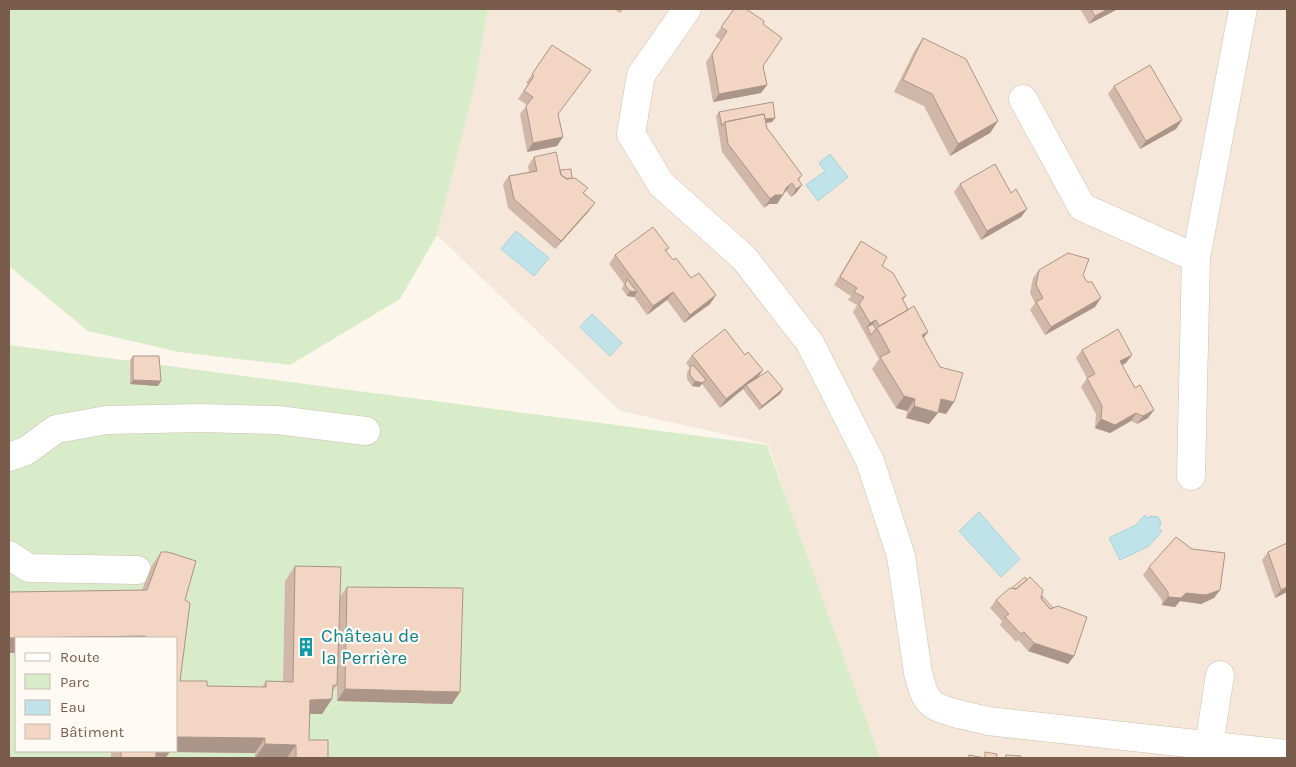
<svg xmlns="http://www.w3.org/2000/svg" width="1296" height="767" viewBox="0 0 1296 767" font-family="Karla,sans-serif">
<rect width="100%" height="100%" fill="#fdf6ec"/>
<path fill="#f5e8da" d="M488,9H1287V758H875L768,444L620,411L437,235L474,89Z"/>
<path fill="#d8ecc9" fill-rule="evenodd" d="M9,9H488L474,89L437,235L400,299L290,365L179,352L88,331L9,266Z
M9,345L767,445L880,758H9ZM16,638H176V751H16Z"/>
<path fill="#bfe3e8" stroke="#a5d3da" d="M830,154L848,177L818,201L806,185L825,171L819,163Z
M516,231L549,258L534,276L501,249Z
M592,314L622,343L610,356L580,327Z
M979,512L1020,559L1001,577L959,531Z
M1145,515L1148,518L1151,516L1158,517L1161,523L1159,528L1162,531L1149,546L1120,560L1109,538L1136,525Z"/>
<g fill="none" stroke-linecap="round" stroke-linejoin="round">
<g stroke="#d1beb0" stroke-width="29">
<path id="minor" d="M687,9L641,75L631,134L661,184L744,258L810,343L870,461L901,556L918,673C921,683 923,696 931,703C941,712 973,717 988,721L1287,754
M1023,99L1082,207L1196,258
M9,457L26,451L56,429L107,420L200,418L277,420L366,431
M1191,476L1196,258L1243,9
M9,555L29,568L137,570
M1209,745L1220,675"/>
</g>
<use href="#minor" stroke="#fff" stroke-width="28"/>
</g>
<path fill="#d1b7a8" d="M614,9H623L620,13Z
M734,9L763,24V66L767,85L761,93L713,102L706,62L721,40L715,36Z
M1080,9H1118L1089,24Z
M923,38L998,121L990,133L950,156L924,106L894,92L915,50Z
M552,45L559,114L557,146L527,152L520,114L527,105L518,99L528,84L526,83Z
M1114,86L1182,120L1176,129L1140,149L1108,94Z
M719,112L775,118L772,122L766,123L767,128L802,175L799,180L802,185L796,193L791,197L786,191L784,193L777,204H769L764,208L722,152L716,116Z
M534,157L560,170L572,178L584,193L595,203L589,211L555,249L508,208L503,184L509,176L529,172L528,166Z
M960,184L1011,193L1027,209L1021,217L981,240L954,192Z
M861,241L906,296L903,300L924,338L954,402L946,414L938,412L929,424L906,418L907,411L896,408L872,369L879,359L853,312L857,305L848,300L851,296L834,285L855,250Z
M669,248L666,251L673,260L691,278L716,295L710,304L684,323L667,300L647,315L634,297L627,296L622,289L624,284L609,264L615,255Z
M1039,270L1083,275L1087,282L1101,298L1095,307L1045,335L1030,310L1035,303L1030,293L1033,278Z
M1082,350L1126,363L1122,365L1135,388L1154,410L1148,418L1137,424L1131,421L1110,433L1095,428L1096,414L1081,387L1087,378L1076,358Z
M692,355L757,378L783,389L780,394L759,410L743,389L720,408L702,384L699,387L692,386L687,379V372L690,368L686,363Z
M133,356L158,386L130,384V360Z
M1287,543V592L1275,598L1262,560L1268,552Z
M161,552H168L196,561L185,600L190,603L180,681H207V686L262,687L266,681L283,682L285,581L295,566L341,567L340,597L347,587L463,588L460,692L452,704L337,701V670V685L333,691L332,699L322,714H310L309,740H328V758H255V753L170,752L166,757H156V758H111V751H176V638H16V653H9V592L142,590L151,567Z
M1149,567L1220,590L1214,598L1201,604L1180,601L1175,607L1162,605V600L1143,575Z
M1042,596L1074,656L1068,664L1028,651L1018,640L1016,642L1000,625L1002,621L990,608L996,600Z"/>
<path fill="#aa9588" d="M1108,9H1118L1089,24L1095,16Z
M767,85L761,93L713,102L719,94Z
M775,118L772,122L759,124L762,120Z
M1182,120L1176,129L1140,149L1146,141Z
M998,121L990,133L950,156L958,144Z
M563,137L557,146L527,152L533,143Z
M792,183L786,191L781,195H783L777,204H769L764,208L770,199Z
M802,185L796,193L791,197L796,189Z
M595,203L589,211L555,249L561,241Z
M1027,209L1021,217L981,240L987,231Z
M630,291L637,292L634,297L627,296Z
M673,292L667,300L647,315L653,306Z
M716,295L710,304L684,323L690,315Z
M1101,298L1095,307L1045,335L1051,327Z
M876,320L870,328L867,327L870,323Z
M928,332L920,343L922,335Z
M1132,355L1126,363L1114,370L1120,361Z
M763,370L757,379L746,385L743,389L720,408L726,399Z
M133,380L161,381L158,386L130,384Z
M706,380L699,387L692,386L695,381Z
M783,389L780,394L759,410L762,406Z
M904,396L915,399L907,411L896,408Z
M941,399L954,402L946,414L933,411Z
M914,406L938,413L929,424L906,418Z
M1154,410L1148,418L1137,424L1143,416Z
M1136,413L1131,421L1110,433L1095,428L1101,419Z
M1287,587V592L1275,598L1281,590Z
M1220,590L1214,598L1201,604L1180,601L1175,607L1162,605L1168,597L1186,593Z
M145,636L143,638H16V653H9V638Z
M1034,643L1074,656L1068,664L1028,651Z
M345,689L460,692L452,704L337,701Z
M332,699L322,714H300L310,700Z
M177,737L265,738L255,753L170,752L166,757L146,756L150,751H176V738Z
M265,744L296,745L287,758H255Z"/>
<path fill="#f3d5c3" stroke="#aa9588" d="M734,9H746L764,21L763,24L782,38L763,66L767,85L719,94L712,54L727,31L721,27Z
M1091,9H1108L1095,16Z
M923,38L966,59L998,121L958,144L932,94L903,80Z
M552,45L591,70L558,114L563,137L533,143L526,106L533,97L524,91L534,76L532,74Z
M1150,65L1182,120L1146,141L1114,86Z
M773,102L775,118L765,119L764,114L725,122L722,126L719,112Z
M764,114L767,128L802,175L798,179L802,185L796,189L792,183L786,188L783,195H775L770,199L728,144L725,122Z
M556,152L561,175L567,179L575,178L588,188L583,193L595,203L561,241L514,199L509,176L537,171L534,157Z
M995,164L1011,193L1016,189L1027,209L987,231L960,184Z
M571,169L572,178L567,179L561,175L560,170Z
M653,227L669,248L665,250L673,260L676,258L691,278L699,273L716,295L690,315L673,292L653,306L615,255Z
M861,241L887,257L882,266L893,273L906,296L902,298L908,310L879,326L876,320L870,323L859,304L864,297L854,292L857,288L840,277Z
M1068,253L1089,259L1083,275L1087,282H1092L1101,298L1051,327L1036,302L1043,298L1036,285L1039,270Z
M627,279L637,292L630,291L625,285Z
M914,306L928,332L922,335L940,367L963,373L954,402L941,399L938,413L914,406L915,399L904,396L880,357L890,352L877,328Z
M873,324L876,329L871,335L867,327Z
M725,329L745,355L748,352L763,370L726,399L692,355Z
M1118,329L1132,355L1120,361L1135,388L1140,385L1154,410L1143,416L1136,413L1115,425L1101,419L1102,406L1087,378L1095,374L1082,350Z
M133,356H159L161,381L133,380Z
M693,365L706,380L702,383L695,381L690,375V367Z
M768,371L783,389L762,406L746,385Z
M1176,537L1192,549L1225,553L1220,590L1206,595L1186,593L1181,598L1168,597V592L1149,567Z
M1287,543V587L1281,590L1268,552Z
M161,552H168L196,561L185,600L190,603L180,681H207V686L266,687V681L293,682L295,566L341,567L337,685H333L332,699L310,700L309,740H328V758H296V745L265,744V738L177,737L176,743V638H145V636L9,638V592L147,590Z
M1025,577L1027,580L1016,589L1012,588Z
M1030,577L1043,590L1041,598L1050,609L1058,606L1087,617L1074,656L1034,643L1024,632L1021,634L1005,617L1009,614L996,600L1010,588L1016,589Z
M347,587L463,588L460,692L345,689Z
M1042,596L1053,608L1050,609L1041,598Z
M121,751H156V758H121Z
M985,752L997,754L996,758H968L969,755L985,758Z
M1006,755L1021,756V758H1005Z"/>
<defs>
<g id="building-bare" transform="scale(1.5)"><path d="M-4-6H4V6H1V3H-1V6H-4ZM-2.5-4.3h1.7v1.8h-1.7ZM.8-4.3h1.7v1.8H.8ZM-2.5-1h1.7V.8h-1.7ZM.8-1h1.7V.8H.8Z" fill="#0f9aa8" stroke="#fffaf3" stroke-width="2.5" paint-order="stroke"/></g>
</defs>
<g fill-rule="evenodd">
<use href="#building-bare" x="306" y="647"/>
</g>
<g text-anchor="middle" dominant-baseline="central" stroke-width="4.5" stroke-linejoin="round" paint-order="stroke">
<g font-size="19" fill="#0d838f" stroke="#fffaf3" text-anchor="start">
<text x="321" y="636">Château de<tspan x="321" dy="22">la Perrière</tspan></text>
</g>
</g>
<rect width="1296" height="767" fill="none" stroke="#7a5c4d" stroke-width="20"/>
<rect x="15" y="637" width="162" height="115" fill="#fffaf3" stroke="#cabbb1"/>
<rect x="25" y="653" width="25" height="8" fill="#ffffff" stroke="#cabbb1"/>
<text x="60" y="662" font-size="15" fill="#7a5c4d">Route</text>
<rect x="25" y="674" width="25" height="15" fill="#d8ecc9" stroke="#cabbb1"/>
<text x="60" y="687" font-size="15" fill="#7a5c4d">Parc</text>
<rect x="25" y="700" width="25" height="15" fill="#bfe3e8" stroke="#cabbb1"/>
<text x="60" y="712" font-size="15" fill="#7a5c4d">Eau</text>
<rect x="25" y="724" width="25" height="15" fill="#f3d5c3" stroke="#cabbb1"/>
<text x="60" y="737" font-size="15" fill="#7a5c4d">Bâtiment</text>
</svg>
